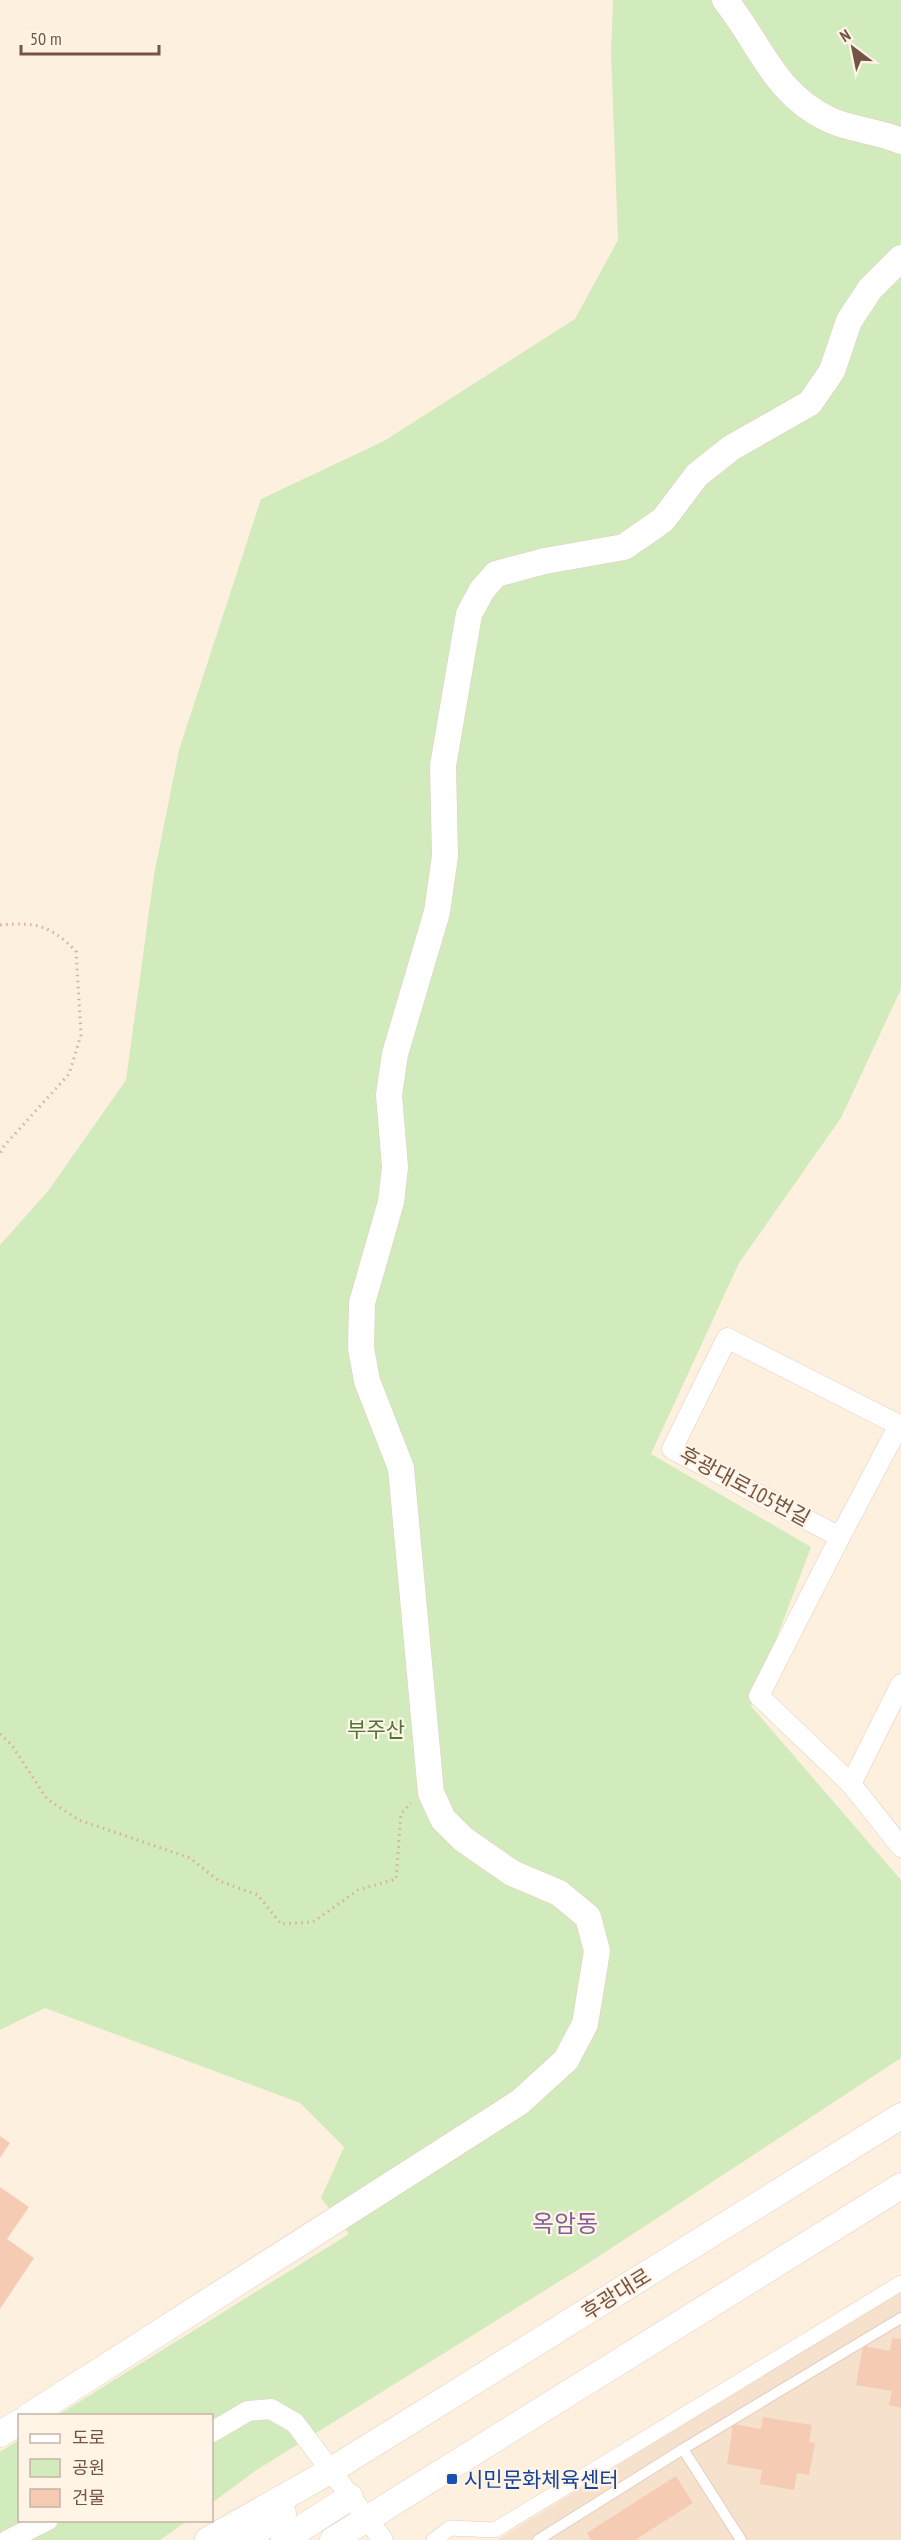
<svg xmlns="http://www.w3.org/2000/svg" width="901" height="2540" viewBox="0 0 901 2540" font-family="'PT Sans Narrow','Noto Sans KR',sans-serif">
<rect width="100%" height="100%" fill="#fef0de"/>
<path fill="#f6e1cc" d="M901,2290V2540H497Z"/>
<path fill="#d1ebbc" d="M613,0H901V989L841,1118L739,1263L651,1454L811,1547L751,1706L901,1880V2058L584,2266L255,2471L212,2503V2416L58,2415L349,2234L321,2198L344,2147L300,2103L45,2008L0,2030V1245L48,1191L126,1080L154,875L179,750L261,499L384,441L575,319L618,240L611,52Z
M19,2440L20,2520L187,2521L160,2540H0V2452Z"/>
<path fill="#f5cbb4" d="M0,2136L10,2143L0,2158Z
M0,2187L29,2207L7,2239L34,2258L0,2309Z
M892,2338L901,2339V2408L889,2405L892,2391L856,2385L863,2346L890,2351Z
M763,2417L812,2425L809,2442L815,2443L809,2475L797,2473L794,2490L760,2484L762,2470L727,2464L733,2424L761,2429Z
M676,2476L693,2503L635,2540H591L587,2533Z"/>
<g fill="none" stroke-linecap="round" stroke-linejoin="round">
<g stroke="#e4cdbd" stroke-width="12">
<path id="service" d="M683,2449L901,2318
M538,2540L683,2449L741,2540"/>
</g>
<g stroke="#e4cdbd" stroke-width="16">
<path id="pedestrian" d="M434,2540L450,2528L495,2530L901,2283"/>
</g>
<g stroke="#e4cdbd" stroke-width="21">
<path id="minor" d="M901,1426L727,1338L672,1449L840,1537L759,1696L851,1784L901,1847
M840,1537L899,1425
M851,1784L901,1684
M212,2432L248,2411L271,2409L295,2423L383,2540
M8,2540L48,2520"/>
</g>
<g stroke="#e4cdbd" stroke-width="27">
<path id="tertiary" d="M725,0C761,45 774,94 830,120C852,130 878,131 901,141
M29,2416L520,2102L566,2060L585,2024L597,1951L588,1917L559,1893L512,1873L463,1839L443,1819L431,1793L401,1468L367,1381L361,1348L362,1303L391,1202L395,1167L389,1095L395,1054L437,912L445,856L443,766L469,614L482,590L496,574L545,561L624,547L663,520L697,475L731,448L810,403L832,371L849,321L870,289L901,258
M0,2434L20,2422
M208,2540L330,2471L901,2116
M246,2540L283,2513
M284,2540L350,2497
M333,2540L901,2186"/>
</g>
<path stroke="#d9ae98" stroke-width="3" stroke-dasharray="1.5 4.5" stroke-linecap="butt" d="M0,925C36,922 50,925 76,951L81,1035L69,1074L4,1146L0,1154
M0,1734L11,1744L47,1799L79,1820L190,1858L219,1881L258,1895L281,1924L313,1922L358,1890L396,1879L401,1814L411,1803"/>
<use href="#service" stroke="#fff" stroke-width="10"/>
<use href="#pedestrian" stroke="#fff" stroke-width="15"/>
<use href="#minor" stroke="#fff" stroke-width="20"/>
<use href="#tertiary" stroke="#fff" stroke-width="26"/>
</g>
<rect fill="#1a4fb4" stroke="#fff4e6" stroke-width="2" x="446" y="2473" width="12" height="12" rx="3"/>
<g text-anchor="middle" dominant-baseline="central" stroke-width="4.5" stroke-linejoin="round" paint-order="stroke">
<g font-size="21" fill="#755445" stroke="#fff4e6">
<text transform="translate(745 1486) rotate(28)">후광대로105번길</text>
<text transform="translate(616 2294) rotate(-32)">후광대로</text>
</g>
<g font-size="21" fill="#4e763a" stroke="#fff4e6">
<text x="376" y="1729">부주산</text>
</g>
<g font-size="21" fill="#164399" stroke="#fff4e6" text-anchor="start">
<text x="464" y="2479">시민문화체육센터</text>
</g>
<g font-size="24" fill="#836099" stroke="#fff4e6">
<text x="565" y="2223">옥암동</text>
</g>
</g>
<rect x="18" y="2414" width="195" height="108" fill="#fff4e6" stroke="#c8b4a6" stroke-width="1.5"/>
<rect x="30" y="2434" width="30" height="9" fill="#ffffff" stroke="#c8b4a6" stroke-width="1.5"/>
<text x="72" y="2444" font-size="18" fill="#755445">도로</text>
<rect x="30" y="2459" width="30" height="18" fill="#d1ebbc" stroke="#c8b4a6" stroke-width="1.5"/>
<text x="72" y="2474" font-size="18" fill="#755445">공원</text>
<rect x="30" y="2489" width="30" height="18" fill="#f5cbb4" stroke="#c8b4a6" stroke-width="1.5"/>
<text x="72" y="2504" font-size="18" fill="#755445">건물</text>
<g transform="translate(853 48) rotate(328)" stroke="#fff4e6" stroke-width="4.5" paint-order="stroke">
<path d="M0-4.5L10 22L0 15L-10 22Z" fill="#755445"/>
<text y="-9" font-size="16" font-weight="bold" text-anchor="middle" fill="#755445">N</text>
</g>
<path d="M21 45v9h138v-9" fill="none" stroke="#755445" stroke-width="3"/>
<text x="30" y="45" font-size="18" fill="#755445" stroke="#fff4e6" stroke-width="4.5" paint-order="stroke">50 m</text>
</svg>
